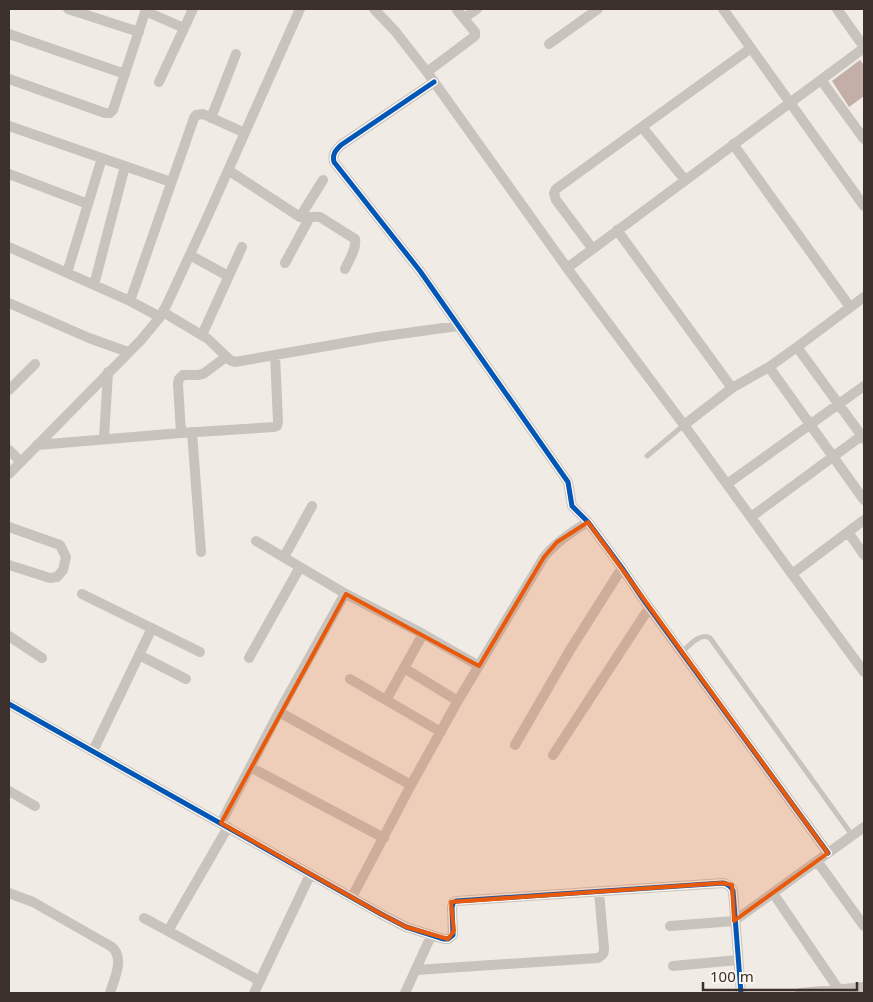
<svg xmlns="http://www.w3.org/2000/svg" width="873" height="1002" viewBox="0 0 873 1002" font-family="'Noto Sans',sans-serif">
<rect width="100%" height="100%" fill="#f0ebe5"/>
<path fill="#c3afa7" d="M860,60L864,65V96L849,107L832,81Z"/>
<g fill="none" stroke-linecap="round" stroke-linejoin="round">
<path stroke="#c9c3be" stroke-width="5" d="M647,456L684,425
M682,652C689,646 700,632 710,638L852,835"/>
<path stroke="#c9c3be" stroke-width="10" d="M68,9L139,32
M374,9L395,31L427,72L567,268L684,425L732,388L769,367L797,347L864,297
M723,9L864,206
M837,9L864,47
M145,11L184,28
M464,18L477,9
M9,34L125,74
M549,44L598,9
M427,72L475,36V32L457,10
M9,79L105,113H110L113,110L146,9
M821,80L864,139
M159,82L193,9
M434,82L341,145C336,150 332,154 334,162L420,271L568,482L572,506L588,522L622,568L645,602L828,853
M211,118L236,54
M9,126L171,182
M642,127L685,180
M733,144L850,307
M228,170L300,217C306,219 313,216 320,217L355,239C357,248 349,260 345,269
M9,174L88,204
M300,217L323,180
M617,230L732,388
M9,247L130,301L160,317
M592,248L556,200L554,193L556,189L751,48
M190,255L228,276
M285,263L310,217
M567,268L864,48
M67,273L102,158
M94,285L125,166
M130,301L194,118L196,115L203,114L245,133
M9,303L89,338L128,352
M163,312L208,339L230,360L235,362L378,337L458,326
M202,335L242,247
M797,347L864,439
M769,367L864,500
M9,390L35,364
M684,425L792,574L864,672
M192,432L201,552
M181,433L178,384L179,379L183,375H197L203,374L226,357
M104,438L108,372
M37,445L181,433L274,427L277,426L278,422L275,355
M9,450L21,462
M9,474L141,340L160,317L167,304L206,220L300,9
M727,484L864,386
M751,517L864,434
M9,527L60,545L66,557L63,570L57,577L50,578L9,565
M848,532L864,555
M256,541L346,594L423,634L479,666
M284,557L312,506
M792,574L864,520
M82,594L200,652
M9,636L42,658
M139,655L186,679
M249,658L300,567
M404,668L458,701
M350,679L441,732
M386,700L423,634
M9,704L381,914L406,927L444,939H448L453,935L452,908L453,903L456,901L723,883C728,884 731,886 733,891L741,993
M279,712L411,785
M515,745L570,650L622,568
M93,751L152,628
M553,755L649,608
M250,767L384,838
M9,791L35,806
M221,823L279,712L342,599L346,594
M817,861L864,926
M9,893L33,902L112,947C125,959 114,979 110,993
M773,893L839,990
M352,897L411,785L456,704L544,557C556,542 571,532 588,522
M144,918L260,981
M670,926L734,921L864,827
M168,931L228,827
M673,966L738,960
M416,970L598,958C603,955 604,954 604,948L599,892
M254,993L310,875
M405,993L431,936
M800,993L864,987"/>
<g stroke="#fbf5ee" stroke-width="8">
<path id="cycleway" d="M434,82L341,145C336,150 332,154 334,162L420,271L568,482L572,506L588,522L622,568L645,602L828,853
M9,704L381,914L406,927L444,939H448L453,935L452,908L453,903L456,901L723,883C728,884 731,886 733,891L741,993"/>
</g>
<use href="#cycleway" stroke="#0057b8" stroke-width="5"/>
</g>
<path fill="#e8590c" fill-opacity="0.2" stroke="#e8590c" stroke-width="4" stroke-linejoin="round" d="M588,522L828,853L734,921L732,885L723,883L451,902L454,931L448,939L406,927L381,914L221,823L346,594L479,666L544,557L557,542Z"/>
<rect width="873" height="1002" fill="none" stroke="#3b302b" stroke-width="20"/>
<path d="M703 982v8h154v-8" fill="none" stroke="#3b302b" stroke-width="2.5"/>
<text x="710" y="982" font-size="15" fill="#3b302b" stroke="#fbf5ee" stroke-width="4" paint-order="stroke">100 m</text>
</svg>
